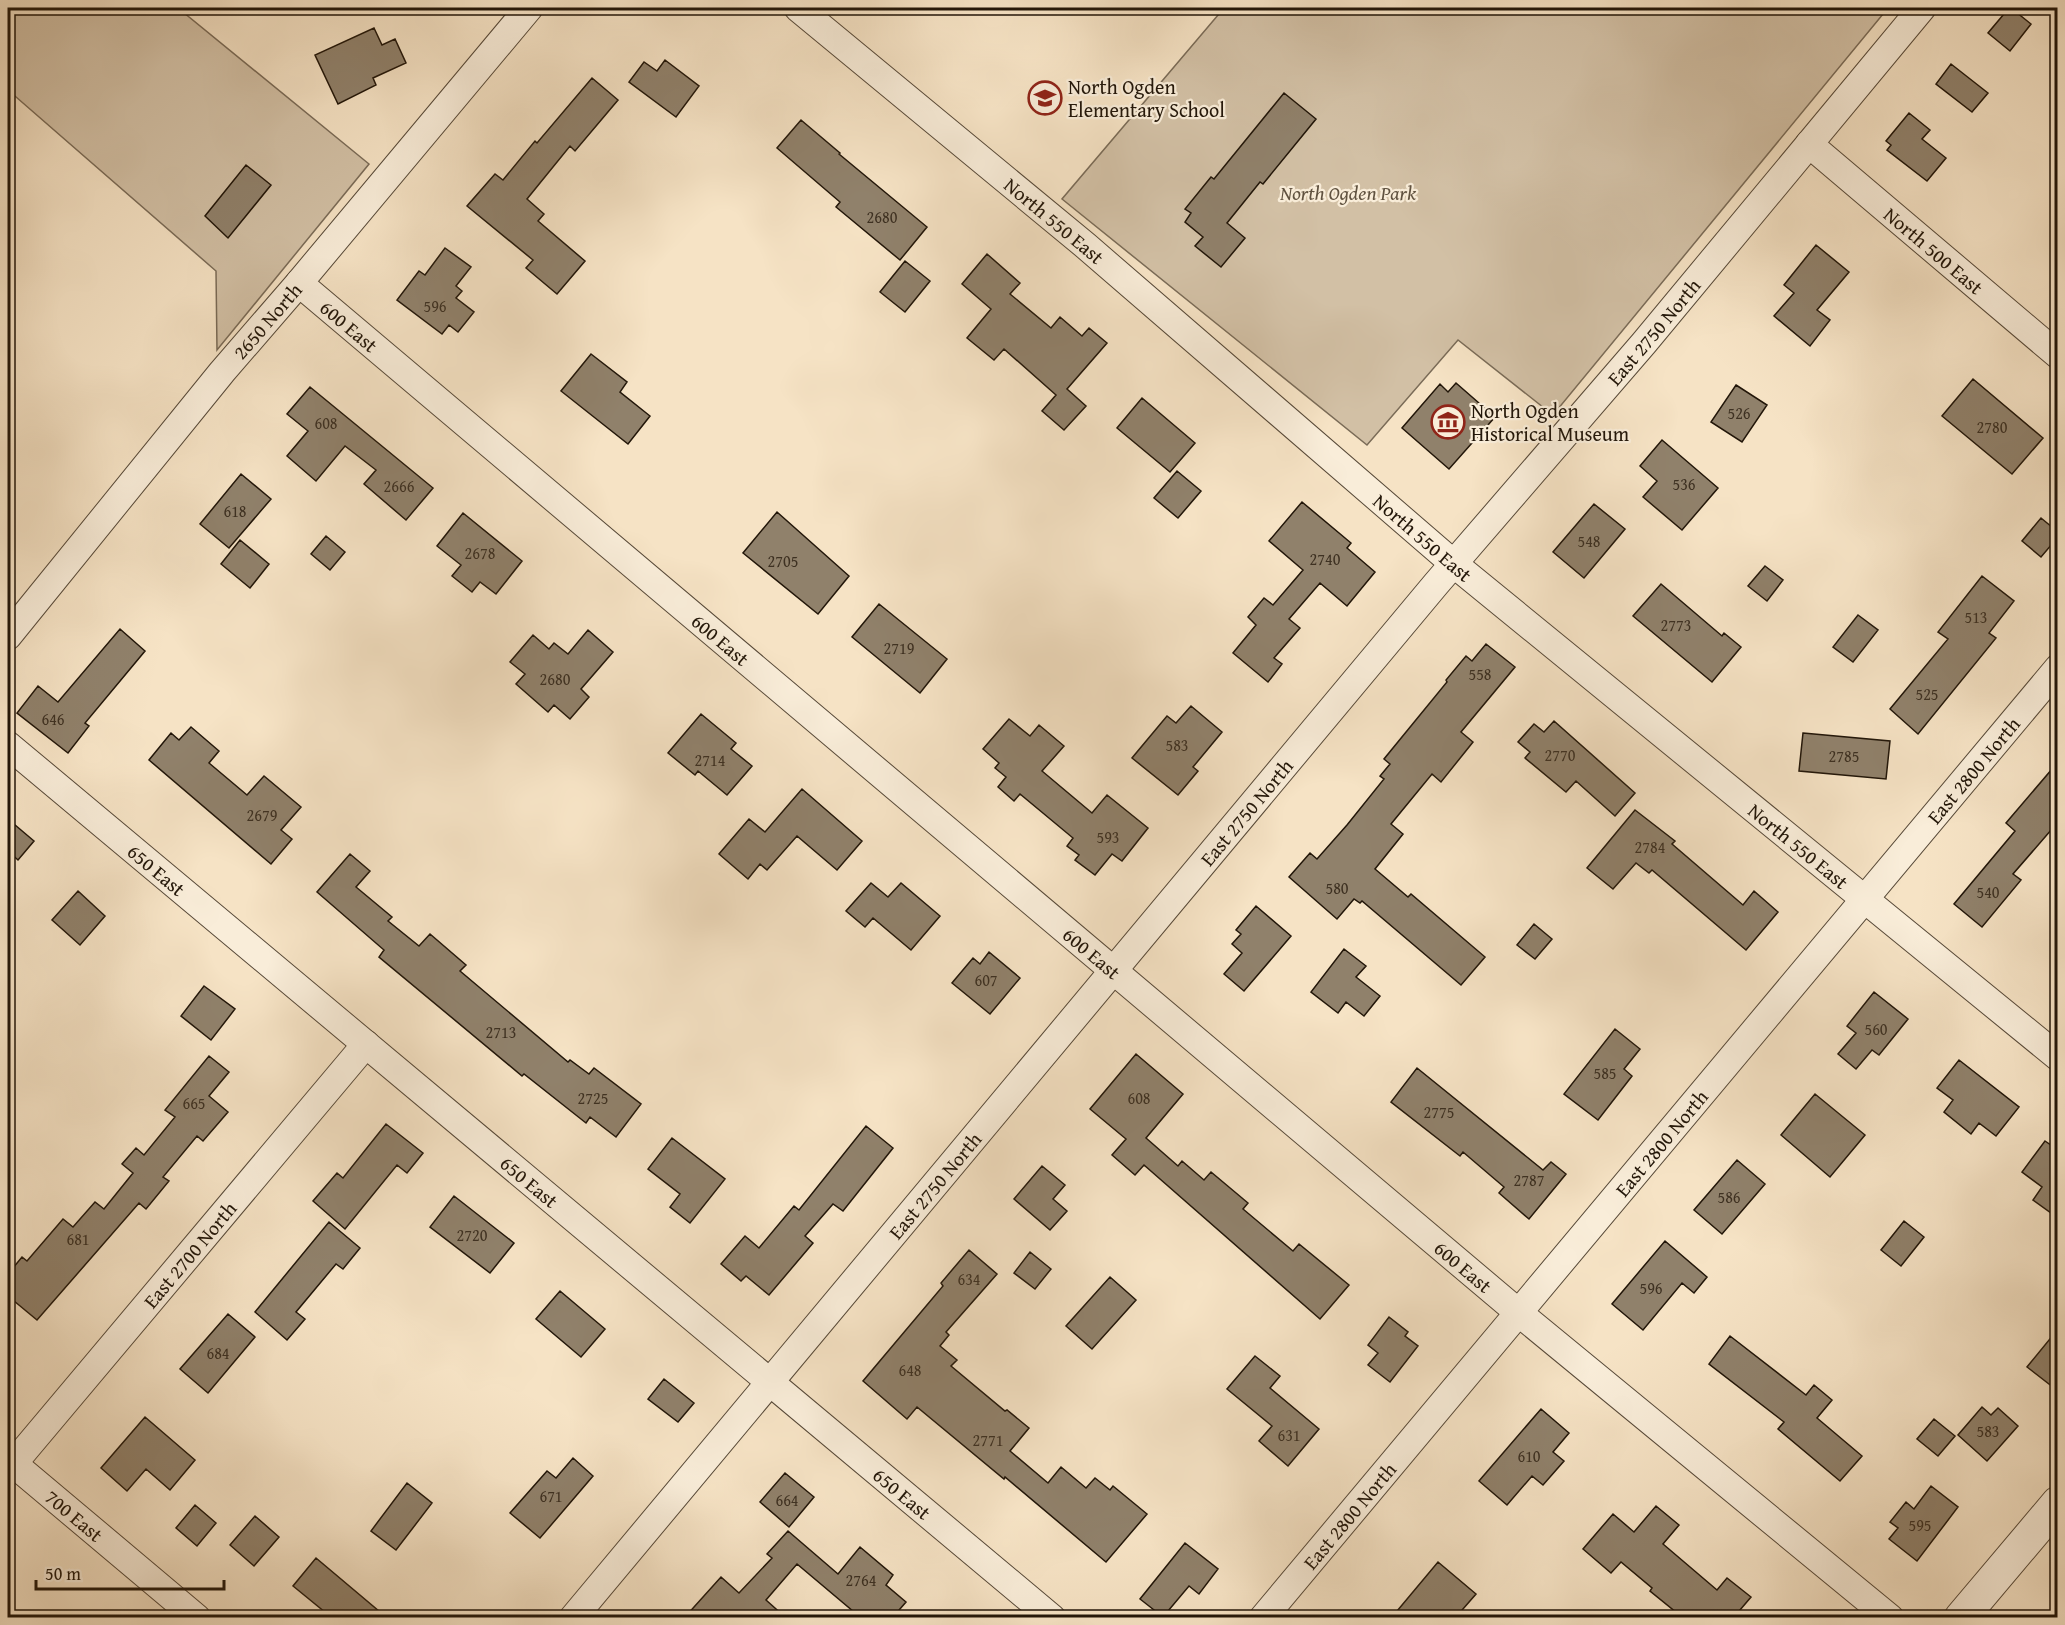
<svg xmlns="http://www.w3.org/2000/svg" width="2065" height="1625" viewBox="0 0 2065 1625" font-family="'Gentium Book Plus',serif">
<rect width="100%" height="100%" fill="#f6e3c5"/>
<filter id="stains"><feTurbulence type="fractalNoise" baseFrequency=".00333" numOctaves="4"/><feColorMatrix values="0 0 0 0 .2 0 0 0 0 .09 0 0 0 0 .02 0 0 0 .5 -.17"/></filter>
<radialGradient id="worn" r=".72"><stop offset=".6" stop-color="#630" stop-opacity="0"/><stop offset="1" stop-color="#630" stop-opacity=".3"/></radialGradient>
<path fill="#d2c0a5" stroke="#7a6b57" stroke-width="1.5" d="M8,8H178L369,164L217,350L216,271L8,90Z
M1224,8H1888L1553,415L1458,340L1367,445L1062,199Z"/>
<path fill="#90816b" stroke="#221609" stroke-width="1.5" d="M2009,8H2011L2031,24L2010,51L1988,33Z
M374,28L382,45L395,39L406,63L373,78L376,85L338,104L315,55Z
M665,60L699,86L676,117L629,82L644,62L657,71Z
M1951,64L1988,93L1972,112L1936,84Z
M592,78L618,100L575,151L570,146L527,199L544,214L538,221L585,261L557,294L526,268L533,260L467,206L495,174L503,180L535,141L537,143Z
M1284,93L1316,119L1263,184L1260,182L1227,223L1245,238L1221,267L1195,246L1203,237L1185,222L1191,213L1185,209L1211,177L1214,179Z
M1909,113L1930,130L1922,139L1946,158L1927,181L1887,150L1891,145L1886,141Z
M801,120L840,153L839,154L927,227L900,260L836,207L840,202L777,148Z
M246,165L271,185L228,238L205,216Z
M1816,245L1849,272L1817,310L1830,320L1810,346L1774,316L1794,293L1784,285Z
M445,248L471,267L456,286L462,291L456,298L474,312L458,332L449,325L442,334L397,300L419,271L425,275Z
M987,254L1020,283L1010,294L1051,328L1060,317L1082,336L1089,328L1107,343L1067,389L1086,406L1064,430L1042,411L1056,395L1004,349L994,360L967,338L991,309L962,284Z
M905,261L930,281L905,312L880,292Z
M591,354L627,382L620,392L650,416L628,444L561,391Z
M1973,379L2043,438L2012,474L1942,416Z
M1456,383L1495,417L1449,469L1402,428L1440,384L1448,392Z
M1736,385L1767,405L1742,442L1711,422Z
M310,387L433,488L406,520L364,484L376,470L345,446L316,481L287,456L308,431L287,414Z
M1142,398L1195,443L1170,472L1117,428Z
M1662,440L1718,488L1682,530L1643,497L1657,481L1640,466Z
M1177,471L1201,491L1178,518L1154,498Z
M241,474L271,499L229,548L200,524Z
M1302,502L1351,543L1347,548L1375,572L1347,606L1320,583L1289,619L1300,628L1274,658L1282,664L1268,682L1233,653L1256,625L1248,617L1264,598L1273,605L1303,570L1269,541Z
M1594,504L1625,529L1584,578L1553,552Z
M777,512L849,576L818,614L743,553Z
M463,513L522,561L496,594L480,582L472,592L452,576L461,565L437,546Z
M2041,518L2058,532V537L2041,557L2022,541Z
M326,536L345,552L330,570L311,554Z
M240,540L269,564L250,588L221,564Z
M1765,566L1783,580L1767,601L1748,586Z
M1982,576L2014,601L1989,633L1996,638L1918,734L1890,709L1948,639L1938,632Z
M1661,584L1722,636L1724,633L1741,647L1712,682L1633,616Z
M879,604L947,659L920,693L852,637Z
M1858,615L1878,630L1853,662L1833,647Z
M120,629L145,651L85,723L89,726L68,753L17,713L38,686L58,702Z
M588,630L613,652L581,689L589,697L570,719L554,705L548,712L516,684L525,674L510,662L533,635L549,649L554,643L568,654Z
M1486,644L1515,667L1461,732L1473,742L1441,782L1432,774L1391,824L1403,834L1375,869L1408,897L1411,894L1485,957L1461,985L1362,901L1360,903L1354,899L1337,919L1289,877L1310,853L1317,859L1347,825L1384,779L1380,776L1390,764L1384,759L1447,682L1446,680L1466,656L1472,661Z
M1191,706L1222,732L1193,767L1198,771L1178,795L1132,758L1167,716L1176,723Z
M701,714L736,743L731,749L752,766L727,795L698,771L695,775L668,753Z
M1009,719L1030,736L1039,725L1064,746L1042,771L1092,813L1107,795L1148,828L1122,861L1112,854L1095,875L1075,860L1079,855L1067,846L1073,838L1020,794L1014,801L998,787L1006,777L995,768L999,763L983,749Z
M1554,721L1635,793L1615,816L1576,781L1566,792L1525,758L1530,752L1518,742L1534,724L1544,732Z
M191,727L219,751L209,763L247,795L264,776L301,807L281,830L292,839L271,864L149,760L171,733L179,740Z
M1803,733L1890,741L1886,779L1799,771Z
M2058,762V822L2013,874L2021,880L1982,927L1954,904L2015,831L2006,823Z
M802,789L862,841L837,870L797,836L767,870L760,864L748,879L719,854L749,819L765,832Z
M1635,810L1675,841L1672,844L1743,905L1754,891L1778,912L1746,950L1652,870L1649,873L1636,863L1613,889L1587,868Z
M8,819L34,841L18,860L8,851Z
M350,854L370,871L356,887L392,917L388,921L419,946L430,934L466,965L460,971L568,1062L570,1060L589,1074L594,1068L641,1104L616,1137L590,1117L586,1123L524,1074L522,1076L379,957L384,950L317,892Z
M871,883L888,897L901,883L940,916L911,950L873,918L865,927L846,911Z
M78,891L105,916L80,945L52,920Z
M1256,906L1291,936L1244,991L1224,974L1242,953L1232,944L1241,934L1236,930Z
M1534,924L1552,939L1535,959L1517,945Z
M1344,949L1366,966L1356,977L1380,996L1364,1016L1346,1002L1338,1013L1311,992Z
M989,952L1020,978L990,1014L952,983L973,958L980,964Z
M204,986L235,1009L211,1040L181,1016Z
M1874,992L1908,1019L1879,1055L1872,1050L1856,1069L1838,1054L1856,1033L1847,1026Z
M1615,1029L1640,1049L1624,1069L1632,1076L1598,1120L1564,1094Z
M1136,1054L1183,1094L1146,1138L1178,1166L1182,1161L1204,1180L1211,1172L1248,1203L1243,1209L1293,1251L1299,1244L1349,1285L1320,1319L1144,1165L1135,1175L1112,1155L1126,1139L1090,1109Z
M209,1056L229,1072L209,1096L228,1112L203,1141L197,1136L163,1177L169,1181L146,1209L139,1203L37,1320L8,1296V1274L22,1257L27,1261L63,1219L73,1227L95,1202L104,1209L133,1173L122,1164L136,1148L144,1155L175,1117L165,1110Z
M1959,1060L2019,1107L1996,1136L1979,1123L1971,1134L1944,1112L1953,1100L1937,1088Z
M1417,1068L1543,1170L1551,1162L1566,1174L1529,1219L1499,1193L1504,1187L1463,1152L1460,1156L1391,1102Z
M1815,1094L1865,1135L1830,1177L1781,1135Z
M386,1124L423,1153L407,1173L397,1165L345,1229L313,1201L337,1173L343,1178Z
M866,1126L893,1148L843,1211L833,1204L805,1236L813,1243L769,1295L746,1276L741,1281L721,1264L745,1236L759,1248L794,1206L799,1210Z
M672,1138L725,1179L690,1223L670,1207L680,1194L648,1169Z
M2045,1141L2058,1150V1218L2033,1200L2042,1187L2022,1172Z
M1737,1160L1765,1184L1722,1234L1694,1210Z
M1042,1166L1065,1185L1053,1199L1067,1211L1050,1230L1014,1199Z
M454,1196L514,1243L490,1273L430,1227Z
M1904,1221L1924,1237L1901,1266L1881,1250Z
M329,1222L360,1248L343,1269L336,1264L296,1312L305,1319L287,1340L255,1312Z
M1665,1241L1707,1277L1694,1293L1682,1283L1643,1330L1612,1304Z
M969,1250L997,1274L946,1332L949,1335L940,1346L957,1360L951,1366L1005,1411L1007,1410L1029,1428L1010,1451L1048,1483L1061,1467L1086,1488L1095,1478L1110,1490L1113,1486L1147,1514L1106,1562L1005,1477L1004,1479L917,1407L907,1419L863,1381L943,1286L941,1283Z
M1030,1252L1051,1269L1035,1289L1014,1273Z
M1110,1277L1136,1300L1092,1349L1066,1326Z
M560,1291L605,1329L581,1357L536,1319Z
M228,1314L255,1337L208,1393L180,1369Z
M1389,1317L1408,1332L1405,1336L1418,1346L1390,1382L1368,1365L1378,1353L1368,1345Z
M2058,1329V1391L2027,1367Z
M1730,1336L1806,1395L1814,1385L1832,1400L1817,1418L1862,1456L1840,1481L1778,1429L1784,1422L1709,1364Z
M1255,1356L1280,1376L1270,1388L1319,1429L1288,1466L1259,1441L1272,1426L1227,1389Z
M664,1379L694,1403L678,1422L648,1399Z
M1982,1407L1991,1415L1998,1408L2018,1426L1987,1461L1958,1435Z
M1541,1409L1569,1433L1553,1452L1564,1461L1543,1485L1532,1476L1507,1505L1479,1481Z
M145,1417L195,1460L170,1490L146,1469L127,1491L101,1468Z
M1934,1419L1955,1436L1938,1456L1917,1439Z
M573,1458L593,1476L540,1538L510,1513L547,1471L556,1478Z
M785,1473L814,1497L789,1527L760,1502Z
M407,1483L432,1503L396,1550L371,1531Z
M1931,1486L1958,1507L1917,1561L1889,1539L1898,1528L1890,1522L1906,1502L1914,1509Z
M195,1505L216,1523L197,1546L176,1528Z
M1656,1506L1679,1525L1663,1544L1717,1590L1727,1578L1751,1597L1734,1617H1682L1650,1591L1652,1588L1621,1562L1611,1573L1583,1549L1613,1514L1634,1532Z
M255,1516L279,1537L254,1566L230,1545Z
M788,1531L838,1574L860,1547L893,1575L886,1585L906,1602L893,1617H860L797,1564L766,1600L785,1617H685L721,1577L739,1593L772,1558L767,1554Z
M1185,1543L1218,1569L1199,1594L1189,1586L1163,1617L1140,1599Z
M316,1558L386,1617H331L293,1586Z
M1438,1562L1476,1594L1456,1617H1392Z"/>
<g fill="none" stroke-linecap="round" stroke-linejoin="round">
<g stroke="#574938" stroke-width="29">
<g id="minor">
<path id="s1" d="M798,8L1086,246L1454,564L2058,1057"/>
<path id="s2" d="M1809,144L2058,355"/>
<path id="s3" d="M299,283L1519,1313L1890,1618"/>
<path id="s4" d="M8,636L222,372L299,283L529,8"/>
<path id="s5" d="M8,745L1052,1618"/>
<path id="s6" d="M8,1459L197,1618"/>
<path id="s7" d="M13,1464L366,1044"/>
<path id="s8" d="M573,1618L1436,584L1644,343L1922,8"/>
<path id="s9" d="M1263,1618L2058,668"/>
</g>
</g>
<g stroke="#574938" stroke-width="35">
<path id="tertiary" d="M1961,1618L2058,1503"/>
</g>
<use href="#minor" stroke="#f9edd9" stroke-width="27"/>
<use href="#tertiary" stroke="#f9edd9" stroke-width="33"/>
</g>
<defs>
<g id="school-ring" transform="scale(1.725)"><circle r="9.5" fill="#f9edd9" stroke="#8f2418" stroke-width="1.5"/><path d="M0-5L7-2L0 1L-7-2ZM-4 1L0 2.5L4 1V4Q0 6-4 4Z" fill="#8f2418"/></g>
<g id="museum-ring" transform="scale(1.725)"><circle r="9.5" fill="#f9edd9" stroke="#8f2418" stroke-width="1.5"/><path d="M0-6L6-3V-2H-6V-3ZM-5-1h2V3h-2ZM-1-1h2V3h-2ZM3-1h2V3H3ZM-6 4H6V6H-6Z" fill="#8f2418"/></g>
</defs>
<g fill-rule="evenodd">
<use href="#school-ring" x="1045" y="98"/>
<use href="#museum-ring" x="1448" y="422"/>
</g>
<g text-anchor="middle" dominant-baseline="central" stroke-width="4.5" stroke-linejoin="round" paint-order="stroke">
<g font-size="16" fill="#3e3122">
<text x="882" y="217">2680</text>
<text x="435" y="306">596</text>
<text x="1739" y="413">526</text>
<text x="326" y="423">608</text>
<text x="1992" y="427">2780</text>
<text x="1684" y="484">536</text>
<text x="399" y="486">2666</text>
<text x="235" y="511">618</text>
<text x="1589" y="541">548</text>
<text x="480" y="553">2678</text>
<text x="1325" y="559">2740</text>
<text x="783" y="561">2705</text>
<text x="1976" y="617">513</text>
<text x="1676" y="625">2773</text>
<text x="899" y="648">2719</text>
<text x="1480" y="674">558</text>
<text x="555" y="679">2680</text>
<text x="1927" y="694">525</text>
<text x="53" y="719">646</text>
<text x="1177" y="745">583</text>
<text x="1560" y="755">2770</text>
<text x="1844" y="756">2785</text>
<text x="710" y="760">2714</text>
<text x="262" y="815">2679</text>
<text x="1108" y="837">593</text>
<text x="1650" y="847">2784</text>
<text x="1337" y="888">580</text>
<text x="1988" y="892">540</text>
<text x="986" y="980">607</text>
<text x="1876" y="1029">560</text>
<text x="501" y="1032">2713</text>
<text x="1605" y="1073">585</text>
<text x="593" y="1098">2725</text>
<text x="1139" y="1098">608</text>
<text x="194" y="1103">665</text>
<text x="1439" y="1112">2775</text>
<text x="1529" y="1180">2787</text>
<text x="1729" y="1197">586</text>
<text x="472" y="1235">2720</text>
<text x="78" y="1239">681</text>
<text x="969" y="1279">634</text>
<text x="1651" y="1288">596</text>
<text x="218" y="1353">684</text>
<text x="910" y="1370">648</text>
<text x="1988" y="1431">583</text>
<text x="1289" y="1435">631</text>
<text x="988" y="1440">2771</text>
<text x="1529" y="1456">610</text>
<text x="551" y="1496">671</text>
<text x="787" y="1500">664</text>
<text x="1920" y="1525">595</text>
<text x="861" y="1580">2764</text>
</g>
<g font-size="20" fill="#221609" stroke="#f9edd9" text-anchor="start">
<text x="1068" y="86">North Ogden<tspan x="1068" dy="23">Elementary School</tspan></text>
<text x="1471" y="410">North Ogden<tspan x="1471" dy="23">Historical Museum</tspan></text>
</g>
<g font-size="20" font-style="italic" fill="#605240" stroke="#f9edd9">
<text x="1348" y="192">North Ogden Park</text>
</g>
<g font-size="20" fill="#221609" stroke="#f9edd9">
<text stroke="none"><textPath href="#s1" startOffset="333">North 550 East</textPath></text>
<text stroke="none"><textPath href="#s2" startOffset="164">North 500 East</textPath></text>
<text stroke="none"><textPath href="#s4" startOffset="408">2650 North</textPath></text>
<text stroke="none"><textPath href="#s3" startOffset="66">600 East</textPath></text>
<text stroke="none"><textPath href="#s8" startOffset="1680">East 2750 North</textPath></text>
<text stroke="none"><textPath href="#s1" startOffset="819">North 550 East</textPath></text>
<text stroke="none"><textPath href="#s3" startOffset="552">600 East</textPath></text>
<text stroke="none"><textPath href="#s9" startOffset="1106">East 2800 North</textPath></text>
<text stroke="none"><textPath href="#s8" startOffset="1050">East 2750 North</textPath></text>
<text stroke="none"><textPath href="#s1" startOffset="1305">North 550 East</textPath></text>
<text stroke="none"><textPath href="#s5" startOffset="194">650 East</textPath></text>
<text stroke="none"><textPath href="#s3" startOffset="1038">600 East</textPath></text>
<text stroke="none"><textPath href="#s9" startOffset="620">East 2800 North</textPath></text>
<text stroke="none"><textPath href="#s5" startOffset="680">650 East</textPath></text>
<text stroke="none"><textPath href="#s8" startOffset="564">East 2750 North</textPath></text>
<text stroke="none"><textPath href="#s7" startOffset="274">East 2700 North</textPath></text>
<text stroke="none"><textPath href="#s3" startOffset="1524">600 East</textPath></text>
<text stroke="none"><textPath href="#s5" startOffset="1166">650 East</textPath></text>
<text stroke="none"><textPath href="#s6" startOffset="87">700 East</textPath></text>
<text stroke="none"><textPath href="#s9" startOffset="134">East 2800 North</textPath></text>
</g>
</g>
<rect width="2065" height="1625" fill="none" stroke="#f6e3c5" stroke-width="30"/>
<rect x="9" y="9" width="2047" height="1607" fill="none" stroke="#221609" stroke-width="3"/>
<rect x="15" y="15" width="2035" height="1595" fill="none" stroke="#221609" stroke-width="1.5"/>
<path d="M36 1580v9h188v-9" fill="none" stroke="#221609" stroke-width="3"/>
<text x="45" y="1580" font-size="18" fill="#221609" stroke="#f9edd9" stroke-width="4.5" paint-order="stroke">50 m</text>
<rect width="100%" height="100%" filter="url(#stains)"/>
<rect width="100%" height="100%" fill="url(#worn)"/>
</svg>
